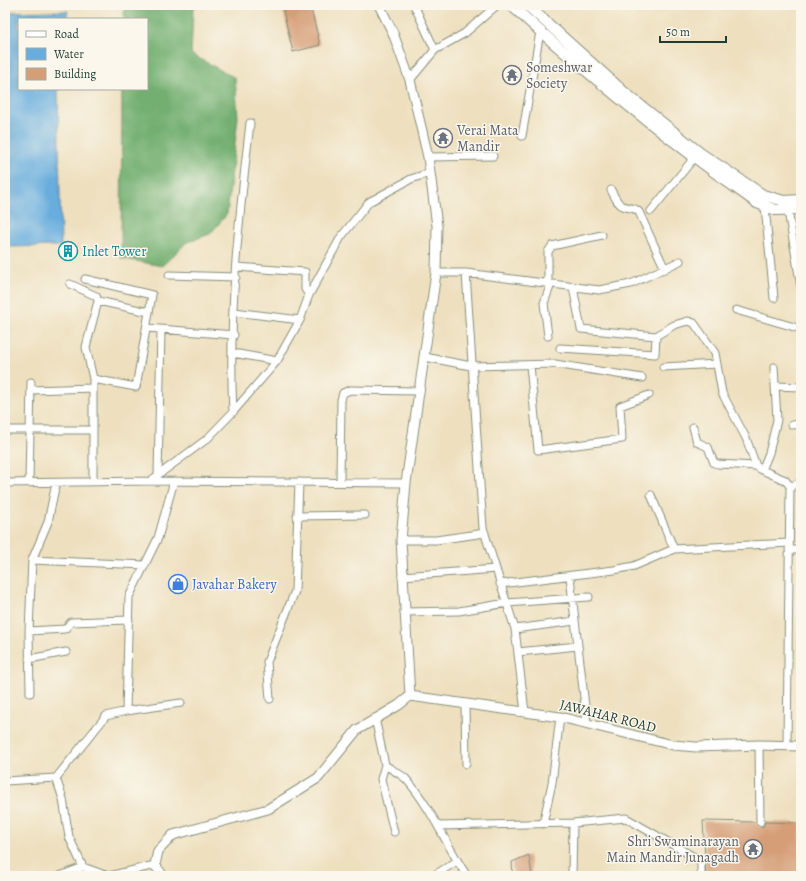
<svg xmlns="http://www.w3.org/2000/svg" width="806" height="881" viewBox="0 0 806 881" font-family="Alegreya,serif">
<rect width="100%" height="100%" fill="#fbf7ec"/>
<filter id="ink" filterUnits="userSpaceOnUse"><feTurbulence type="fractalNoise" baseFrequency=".025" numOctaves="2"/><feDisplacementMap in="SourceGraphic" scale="8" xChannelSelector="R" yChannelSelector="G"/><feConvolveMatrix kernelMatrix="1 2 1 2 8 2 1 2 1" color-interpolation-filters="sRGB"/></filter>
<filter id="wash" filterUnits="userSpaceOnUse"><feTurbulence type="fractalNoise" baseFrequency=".012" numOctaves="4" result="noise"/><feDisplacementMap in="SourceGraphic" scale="16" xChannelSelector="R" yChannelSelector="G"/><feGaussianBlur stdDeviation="0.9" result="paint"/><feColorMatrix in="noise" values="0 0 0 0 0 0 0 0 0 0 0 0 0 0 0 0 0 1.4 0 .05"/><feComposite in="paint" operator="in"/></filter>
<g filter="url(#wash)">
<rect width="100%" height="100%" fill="#eee0bf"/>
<path fill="#72af6f" stroke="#487652" d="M124,5H198L193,10L191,54L235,78L238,117L227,214L210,234L187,242L162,266L121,258L122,89H147V19H124Z"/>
<path fill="#68adde" stroke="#447589" d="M68,11L66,19H19V89H58L61,246L5,247V12Z"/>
<g id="blocks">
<path fill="#d59e77" d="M302,5H310L320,45L293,52L283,10Z
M63 251a5 5 0 1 1 10 0a5 5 0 1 1-10 0Z
M703,821L755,822L760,827L763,826L765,822L801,823V876H706Z
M529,855L532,876H513L512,862Z"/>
</g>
</g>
<g filter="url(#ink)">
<use href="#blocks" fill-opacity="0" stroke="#868e7a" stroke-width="1"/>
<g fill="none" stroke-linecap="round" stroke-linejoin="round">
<g stroke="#868e7a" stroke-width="9">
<path id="minor" d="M414,5L435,50
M410,80L435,50L465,33L497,5
M522,136L540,32
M428,157L493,156
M611,190C614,195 617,204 623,206C630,209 634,206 639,212L665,269
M765,207L774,298
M651,211L694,158
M788,211L801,287
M236,267L305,272V289L309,295
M436,273H466L599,290L631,284L680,261
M466,273L483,528L515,629L525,712
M169,275L236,277
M85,279L152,295L136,387L93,379
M548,283V252L552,246L602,235
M70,284L96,296L98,301L149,312
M573,287L581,329L656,336L674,325L688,321L694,323L715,353L722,393L746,438L756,466L762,470L785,480L790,486L787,746
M736,310L801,329
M234,312L300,320
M147,328L234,335
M548,336L544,303L551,284
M560,348L655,354L656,336
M233,353L277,361
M425,357L471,366L555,364L642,378
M530,365L538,450L622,439L620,406L649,395
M663,367L717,364
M775,386L801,387
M31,390L93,388
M233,412C228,315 239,218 250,123
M792,425L801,424
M693,427L697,442L708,447L714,463L718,464L756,466
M5,430H93
M762,470L769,453L777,420L774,367
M158,475L161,330
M150,481L207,439L233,412L277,361L300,320L309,295L341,237L369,202L411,179L429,173
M93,482V379L86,347L98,301
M340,482L341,400L343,393L350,390L420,391
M5,483L150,481L406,483
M29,483L31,382
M790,486L801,483
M651,495L674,549
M297,516L365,515
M401,540H436L485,533
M789,550H801
M32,560L145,565
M402,576L496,569
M570,577L587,723
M500,584L614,570L634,566L674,549L789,543
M404,612L459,611L507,603L589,597
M515,629L575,621
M29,631L65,629L71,622L129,620
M518,652L578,646
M29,659L66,652
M30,693L29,631L32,560L48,522L56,483
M270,699L267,662L295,591L299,482
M465,704L466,764
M126,711L129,597L158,538L174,481
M375,718L385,765C392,770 401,774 406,779C432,808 446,845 467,876
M759,745L760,822
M385,765L381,779L394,832
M56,778L106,716L126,711L181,703
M5,781L56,778L63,799L69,837L83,867L108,876
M543,824L552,783L560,717
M439,826L573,823L626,818L701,861V876
M60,876L83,867
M109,876L155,865
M433,876L457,861
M572,876L573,823"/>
</g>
<g stroke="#868e7a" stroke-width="11">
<path id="tertiary" d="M410,696L560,717L673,745L696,747L759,745L801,746
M163,876L155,865L158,851L173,835L268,809L318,778L357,730L399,705L410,696L401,540L406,483L436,273L437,226L428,157L410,80L393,33L379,5"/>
</g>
<g stroke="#868e7a" stroke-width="12">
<path id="secondary" d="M511,5C589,76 670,141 757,203L776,210L801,209
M527,5L625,93L700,153L763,195L784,201L801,200"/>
</g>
<use href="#minor" stroke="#fff" stroke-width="7"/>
<use href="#tertiary" stroke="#fff" stroke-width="9"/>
<use href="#secondary" stroke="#fff" stroke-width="10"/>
</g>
</g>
<defs>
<g id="temple-ring" transform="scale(1)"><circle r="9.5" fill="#fbf7ec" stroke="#6b7280" stroke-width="1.5"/><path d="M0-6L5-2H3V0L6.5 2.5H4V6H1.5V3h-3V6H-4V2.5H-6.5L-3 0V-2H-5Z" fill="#6b7280"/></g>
<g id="building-ring" transform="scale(1)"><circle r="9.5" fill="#fbf7ec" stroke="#0f9aa8" stroke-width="1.5"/><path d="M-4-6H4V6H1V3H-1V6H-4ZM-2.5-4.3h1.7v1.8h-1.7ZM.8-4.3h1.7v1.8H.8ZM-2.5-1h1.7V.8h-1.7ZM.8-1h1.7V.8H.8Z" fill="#0f9aa8"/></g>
<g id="shop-ring" transform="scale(1)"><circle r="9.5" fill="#fbf7ec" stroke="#3f7fe0" stroke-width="1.5"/><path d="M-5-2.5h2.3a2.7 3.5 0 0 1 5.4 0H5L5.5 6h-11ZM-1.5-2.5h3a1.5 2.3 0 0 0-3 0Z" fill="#3f7fe0"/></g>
</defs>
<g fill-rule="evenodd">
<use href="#temple-ring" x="512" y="75"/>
<use href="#temple-ring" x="443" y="138"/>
<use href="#building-ring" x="68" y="251"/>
<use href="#shop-ring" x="178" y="584"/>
<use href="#temple-ring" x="753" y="849"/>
</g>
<g text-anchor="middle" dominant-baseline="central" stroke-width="3" stroke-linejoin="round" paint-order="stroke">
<g font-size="14" fill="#5b616d" stroke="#fbf7ec" text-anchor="start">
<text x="526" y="67">Someshwar<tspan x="526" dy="16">Society</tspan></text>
<text x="457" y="130">Verai Mata<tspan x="457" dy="16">Mandir</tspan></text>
<text x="739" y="841" text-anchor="end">Shri Swaminarayan<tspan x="739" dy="16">Main Mandir Junagadh</tspan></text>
</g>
<g font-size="14" fill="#0d838f" stroke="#fbf7ec" text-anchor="start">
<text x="82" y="251">Inlet Tower</text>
</g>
<g font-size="14" fill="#366cbe" stroke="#fbf7ec" text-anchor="start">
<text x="192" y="584">Javahar Bakery</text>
</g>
<g font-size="14" fill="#1f3d34" stroke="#fbf7ec">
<text transform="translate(608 716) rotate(14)">JAWAHAR ROAD</text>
</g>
</g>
<rect width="806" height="881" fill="none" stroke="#fbf7ec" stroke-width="20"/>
<rect x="18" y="18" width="130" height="72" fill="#fbf7ec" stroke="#a3ada2"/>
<rect x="26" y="31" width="20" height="6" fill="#ffffff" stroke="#a3ada2"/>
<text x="54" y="38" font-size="12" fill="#1f3d34">Road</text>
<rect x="26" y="48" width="20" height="12" fill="#68adde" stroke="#a3ada2"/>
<text x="54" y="58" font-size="12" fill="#1f3d34">Water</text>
<rect x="26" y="68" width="20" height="12" fill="#d59e77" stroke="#a3ada2"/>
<text x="54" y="78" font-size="12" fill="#1f3d34">Building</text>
<path d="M660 36v6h66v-6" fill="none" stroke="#1f3d34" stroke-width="2"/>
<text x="666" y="36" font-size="12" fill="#1f3d34" stroke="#fbf7ec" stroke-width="3" paint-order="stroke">50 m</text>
</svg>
